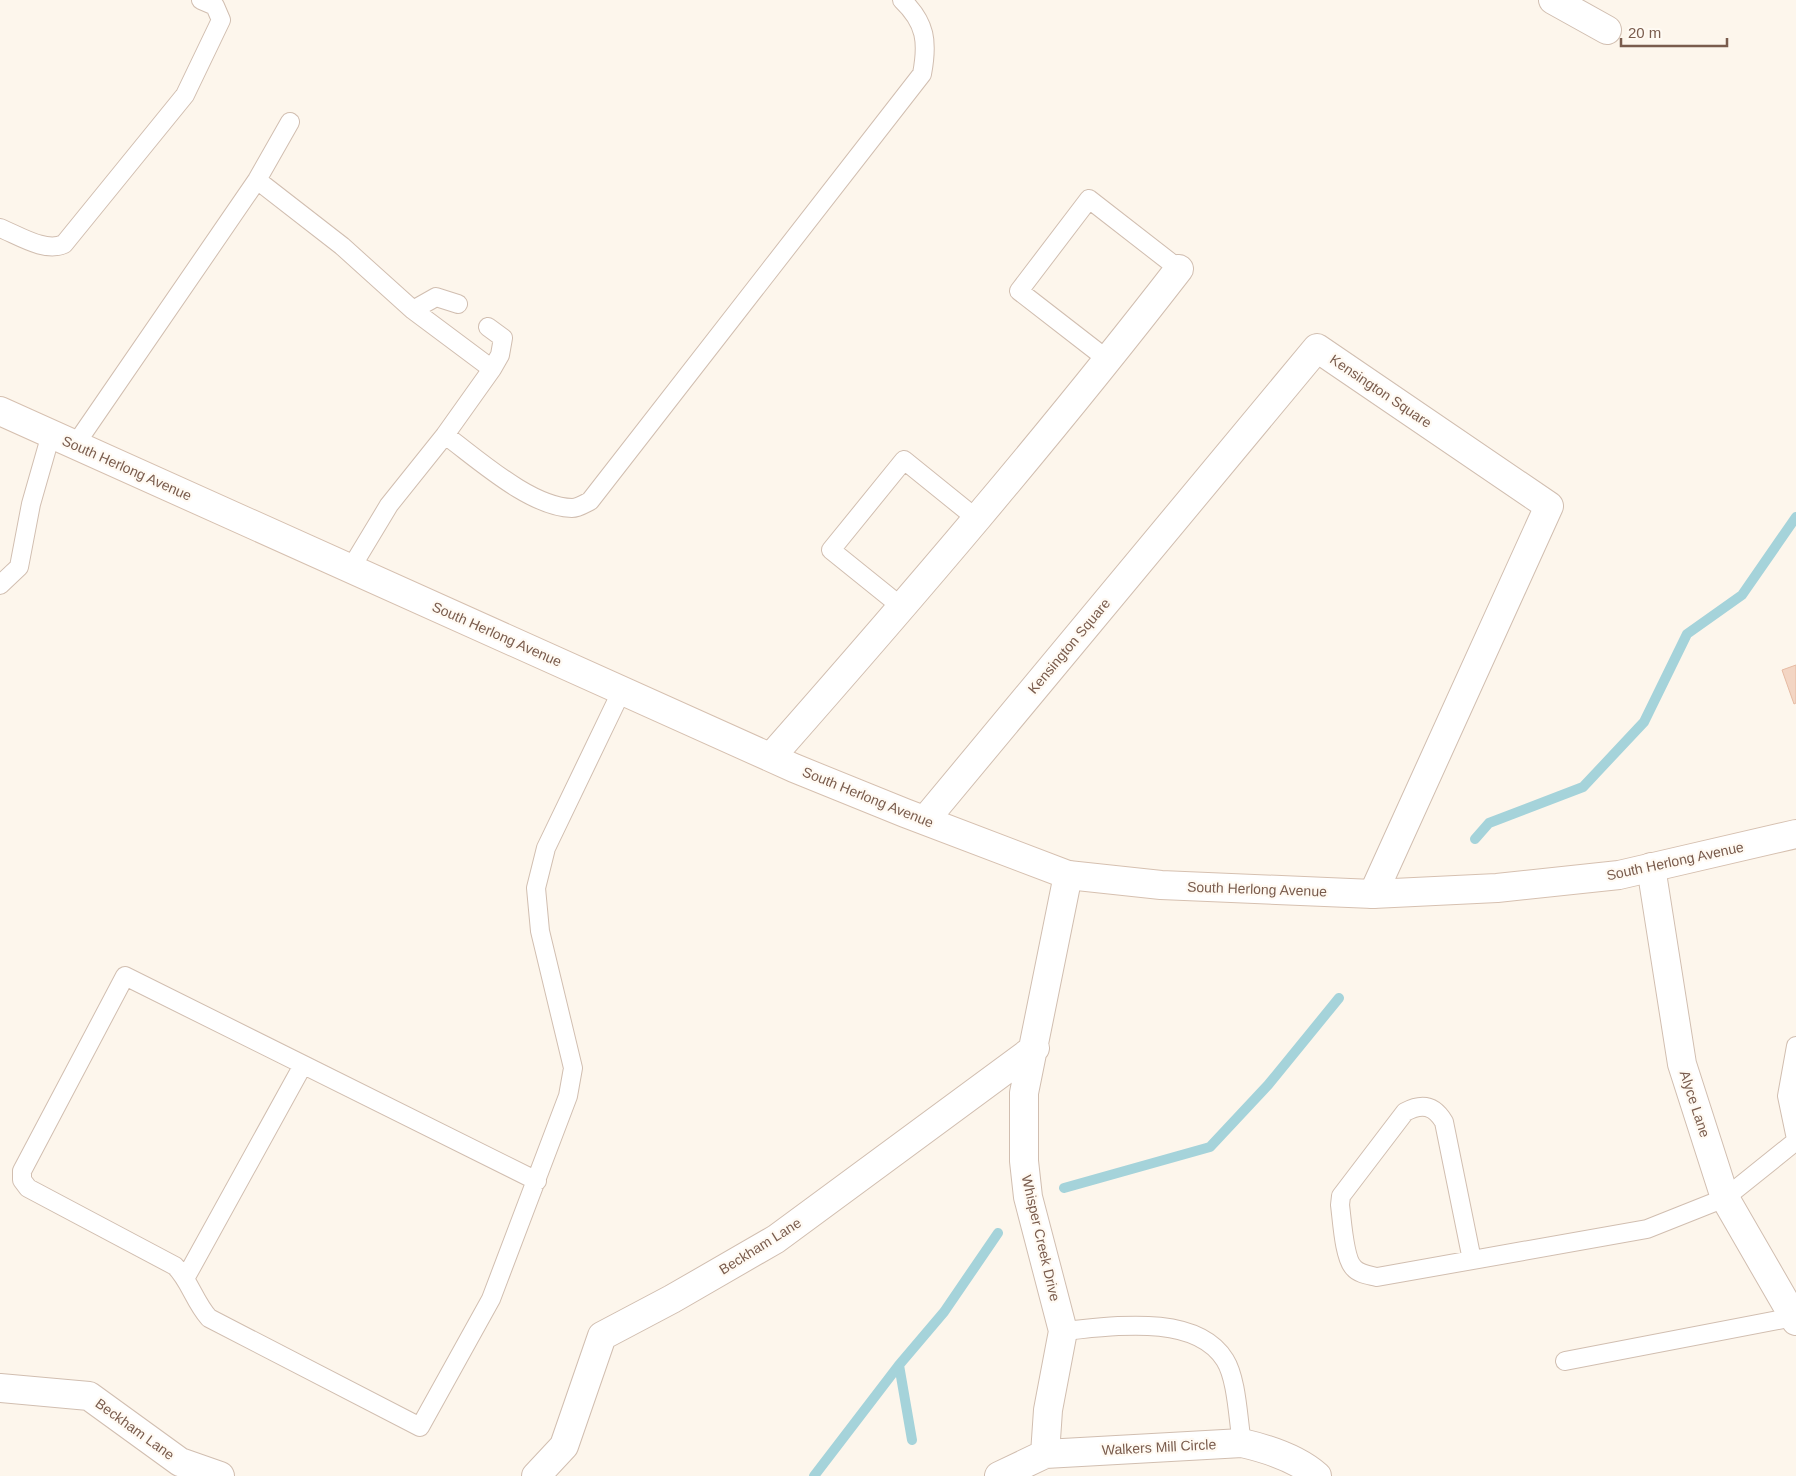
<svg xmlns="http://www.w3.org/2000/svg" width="1796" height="1476" viewBox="0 0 1796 1476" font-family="Helvetica,sans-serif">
<rect width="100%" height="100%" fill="#fdf6ec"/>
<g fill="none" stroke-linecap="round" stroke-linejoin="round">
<path stroke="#a5d3da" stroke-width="10" d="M1475,839L1489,823L1583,787L1644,722L1687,634L1742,595L1796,517
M1064,1188L1210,1147L1268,1085L1339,998
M899,1365L912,1440
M814,1476L899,1365L944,1312L998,1233"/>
</g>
<path fill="#f3d5c3" stroke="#e6bba3" d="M1796,665V703L1794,704L1782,670Z"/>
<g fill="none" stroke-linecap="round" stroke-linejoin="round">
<g stroke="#d1beb0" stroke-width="20">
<path id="lane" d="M257,180L342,246L413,310L492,369L445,435L389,505L351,568
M0,228C18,235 45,253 64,244L185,95L221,20L215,6L201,0
M413,310L436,297L458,304
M488,327L503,338L500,355L492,369
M1108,360L1019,291L1089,199L1179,269
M445,435C478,459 530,507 572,508C578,508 584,504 590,501L922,74C928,42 926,23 902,0
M75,445L257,180L290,122
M0,585L19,567L31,504L51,434
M903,608L831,550L904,460L977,519
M1796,1046L1787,1096L1796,1139
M537,1181L125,976L22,1171V1180L28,1188L175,1266C190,1281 194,1301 209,1318L420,1427L491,1299L568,1096L573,1068L540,931L536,888L546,848L622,690
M1472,1260L1444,1122C1434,1105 1422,1103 1405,1112L1341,1196L1340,1205C1342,1219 1344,1259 1354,1268C1359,1274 1369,1275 1377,1277L1647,1229L1725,1198L1796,1141
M186,1277L303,1065
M1063,1331C1109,1327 1195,1312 1225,1360C1237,1379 1238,1420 1242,1443
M1565,1361L1794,1317"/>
</g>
<g stroke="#d1beb0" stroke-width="30">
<path id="street" d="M1553,0L1607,30
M771,757C911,598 1049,437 1179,269
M925,820L1317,348L1549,506L1373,894
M1651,867L1682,1064L1725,1198L1796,1321
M0,1388L89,1396L180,1462L220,1476
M1045,1454L1048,1410L1063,1331L1028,1197L1024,1161V1093L1068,875
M536,1476L564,1446L602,1336L672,1299L776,1239L1035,1048
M999,1476L1045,1454L1242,1443C1268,1449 1297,1458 1317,1476"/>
</g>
<g stroke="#d6c0b0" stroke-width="30">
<path id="secondary" d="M0,411L794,768L905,813L1068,875L1161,885L1373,894L1497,888L1619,875L1796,834"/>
</g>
<use href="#lane" stroke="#fff" stroke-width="18"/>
<use href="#street" stroke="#fff" stroke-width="28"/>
<use href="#secondary" stroke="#fff" stroke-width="28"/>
</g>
<g text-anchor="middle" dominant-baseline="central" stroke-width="4.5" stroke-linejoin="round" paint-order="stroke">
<g font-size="14" fill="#7a5c4d" stroke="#fffaf3">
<text transform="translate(1381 391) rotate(34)">Kensington Square</text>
<text transform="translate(127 468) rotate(24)">South Herlong Avenue</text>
<text transform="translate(497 634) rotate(24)">South Herlong Avenue</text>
<text transform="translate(1069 646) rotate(-50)">Kensington Square</text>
<text transform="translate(868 797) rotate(22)">South Herlong Avenue</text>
<text transform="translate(1675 861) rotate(-12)">South Herlong Avenue</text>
<text transform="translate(1257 889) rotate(2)">South Herlong Avenue</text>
<text transform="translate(1695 1104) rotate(72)">Alyce Lane</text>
<text transform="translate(1041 1238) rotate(77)">Whisper Creek Drive</text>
<text transform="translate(760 1246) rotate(-32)">Beckham Lane</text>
<text transform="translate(135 1429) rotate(36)">Beckham Lane</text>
<text transform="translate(1159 1447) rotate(-3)">Walkers Mill Circle</text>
</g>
</g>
<path d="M1621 38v8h106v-8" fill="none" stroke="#7a5c4d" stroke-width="2.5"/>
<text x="1628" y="38" font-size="15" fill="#7a5c4d" stroke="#fffaf3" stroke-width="4" paint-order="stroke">20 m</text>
</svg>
